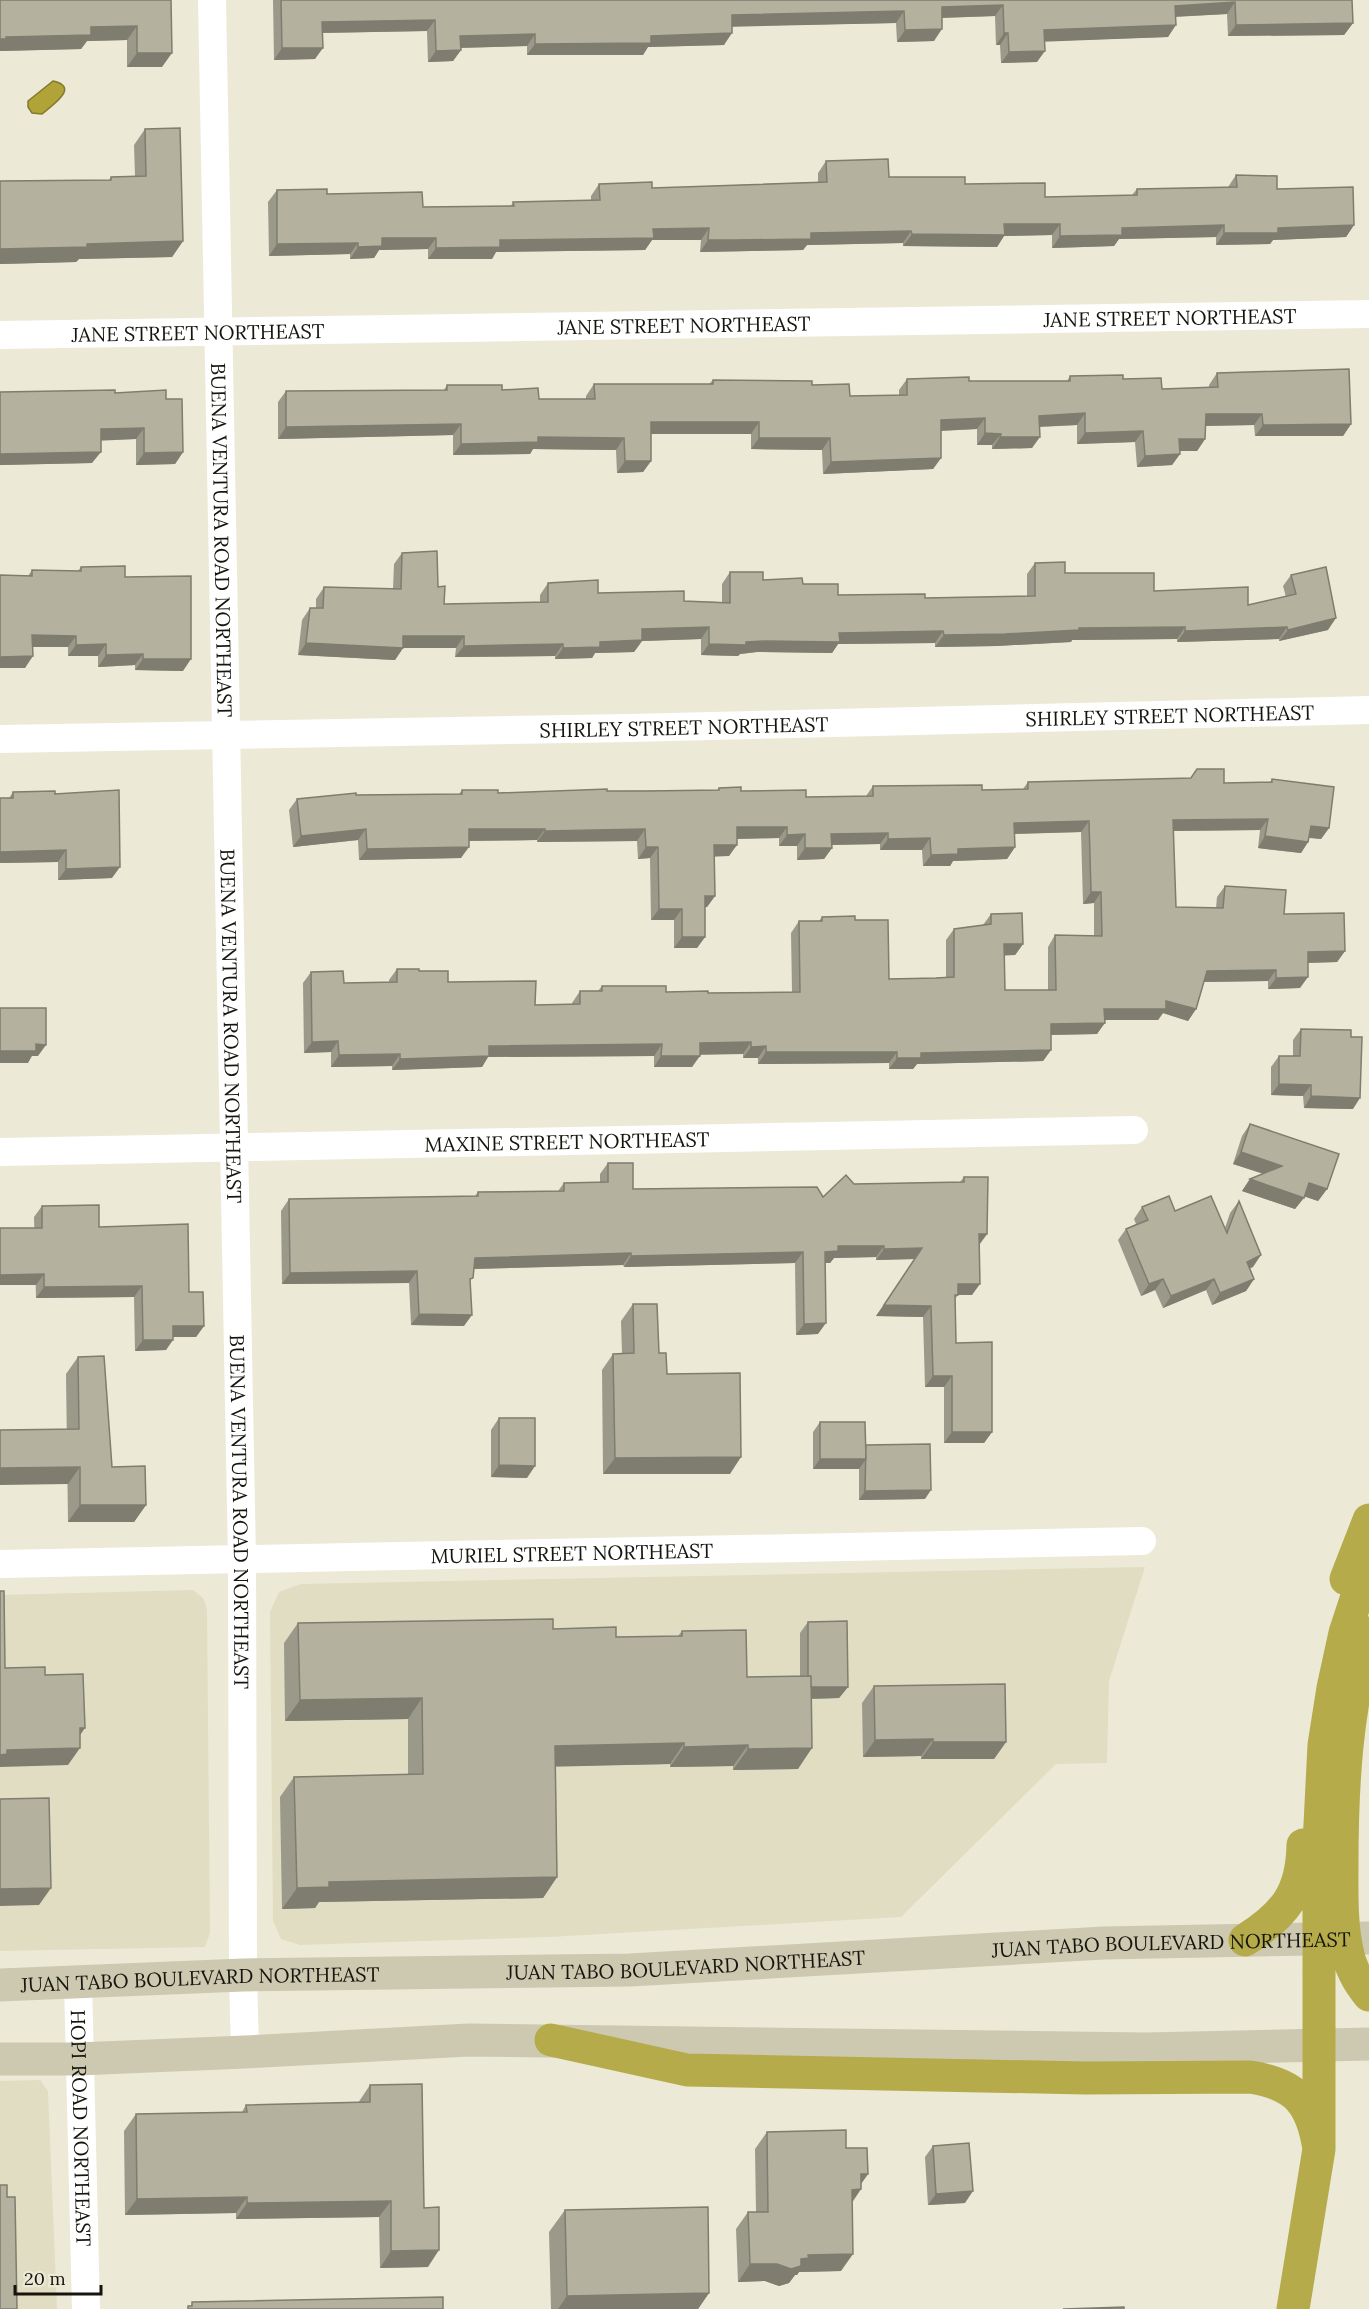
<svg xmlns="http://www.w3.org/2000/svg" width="1369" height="2309" viewBox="0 0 1369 2309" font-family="Lora,serif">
<rect width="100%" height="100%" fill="#ecead6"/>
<path fill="#e0ddc2" d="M1145,1567L1109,1681L1107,1763L1056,1764L901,1917L549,1937L300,1945L281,1939L273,1921L270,1612L279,1592L301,1584Z
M193,1590L203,1598L207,1609L210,1933L205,1947L0,1951V1595Z
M40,2080L48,2091L57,2309H0V2081Z"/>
<path fill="#b0a439" stroke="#82792c" stroke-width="1.5" d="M53,81C81,87 51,106 42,114L32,113L28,107V101Z"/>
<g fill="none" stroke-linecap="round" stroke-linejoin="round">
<g stroke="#fff" stroke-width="28">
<path id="s1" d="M212,0L242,1559L243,1975L245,2052"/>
<path id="s2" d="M0,335L1369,314"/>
<path id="s3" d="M0,739L629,728L1369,710"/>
<path id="s4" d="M0,1152L1134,1130"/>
<path id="s5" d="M0,1564L1142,1541"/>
<path id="s6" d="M78,1982L86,2309"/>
</g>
<g stroke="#ccc9b0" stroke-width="33">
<path id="s7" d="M0,1985L243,1975L630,1970L1104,1943L1369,1938"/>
<path d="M0,2059H78L245,2052L469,2040L1146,2049L1369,2044"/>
</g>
<path stroke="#b6ab4b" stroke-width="33" d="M1346,1579L1369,1520
M1369,1633C1346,1707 1342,1787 1342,1864C1342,1892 1341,1923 1347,1950C1350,1967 1358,1982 1369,1995
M1245,1940C1285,1915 1302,1893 1303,1845
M551,2040L687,2070L1086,2078L1250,2077C1296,2084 1312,2103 1319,2149
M1293,2309L1319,2149V1844L1324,1745L1333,1688L1345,1633L1369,1560"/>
</g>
<path fill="#9b9989" d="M0,0H171L162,67H127V40L87,41L81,49L0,51Z
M273,0H1352L1353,23L1344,35L1228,36L1227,14L1175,17L1168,37L1045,41L1037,62L1001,63L1000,45H996L995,16L942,18L934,41L897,42L896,23L732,26L724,45L648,47L643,55H527V46L461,48V50L453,61L428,62L427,31L322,33L315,59L274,60Z
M145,129L183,241L172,257L79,259L76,262L0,264V181L109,180L111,177L135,176L134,145Z
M826,161L889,177L965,184L1045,197L1132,195L1137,189L1228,187L1236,175L1277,189L1354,225L1346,237L1273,240L1270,244L1216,245V237L1119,239L1114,246L1052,248V235L1004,236L997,247L903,246V243L807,245L803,250L700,252L701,240H652L645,250L496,252L492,259H428V249L379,250L374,258L350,259V254L269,256L268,202L277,190L327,194L423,207L511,206L513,202L591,200V196L599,184L652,188L818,182V173Z
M1217,373L1351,424L1343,436H1255L1254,425L1205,426V439L1197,451H1180V454L1172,465L1137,467L1135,442L1077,444V425L1039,427L1032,448L992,449V445H977V429L941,431V458L933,469L823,474L822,450L751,449V434H651V461L643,472L617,473L616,450L533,449L530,454L453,455V435L278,439V402L286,391L444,390L447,385L502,390L539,399H586V396L594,384H709L713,380L812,385L850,396L899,395V390L907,379L969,381H1067L1070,376L1123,379L1162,389L1209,388V385Z
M0,392L115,393L166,399L183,452L175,464L136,465V439L101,440L92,463L0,465Z
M402,553L438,587L444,604L540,602V595L548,583L598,593L684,601L722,602V584L730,572L763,580L803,584L838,595L925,598L1027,596V574L1035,563L1065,573L1154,591L1248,605L1286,597L1283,586L1291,575L1328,630L1279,641V639L1177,642V639L1072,640L1071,642L997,646L935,647V643L838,644L832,653L757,652L740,654L738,656L701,655V639L642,641L634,652L595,653L592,658L555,659V656L455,657L456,648H403L395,660L298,655L302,620L310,608H316V599L324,587L393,589L394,564Z
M81,567L125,577L183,671L135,670V665L98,667V656H68V647H33L25,668H0V575L28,576L32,570L78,571Z
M1272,779L1329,828L1321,839L1309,838L1308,842L1301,853L1258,848L1260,830L1173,831L1176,907L1216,908L1217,897L1225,886L1284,914L1345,951L1337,962L1308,963L1300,988L1268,989V981L1204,982L1196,1009L1188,1021L1163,1013L1158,1020H1105L1097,1034L1051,1035V1050L1043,1061L917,1064L913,1069H889V1063L758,1064V1058H743V1054H700L692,1067H654V1056L488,1057L482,1067L392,1070V1066L331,1067V1052L304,1053L303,983L311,972L344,983L389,982V980L397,969L419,971L448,982L535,1005L572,1004V1003L580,991H598L602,986L666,992L708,993L792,992L791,933L799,921H819L822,917L855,920L889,979L936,978L946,977V940L954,929L983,925L991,914L1023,944L1015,955H1004L1005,990H1048V947L1055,935L1094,936V903L1083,904L1081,832L1014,834L1015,847L1007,859L953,861L950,866H923L922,850H880V844L832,845V848L824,859L797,860V846H779V838L737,839L729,856H714L715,896L707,907H705V937L697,948H674V920H651L650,858L638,859L637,841L537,842V840L469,841L461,858L359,860L358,840L293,847L289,810L297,799L356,795L459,794L462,790L498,793L607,791L717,790L719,788L741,791L806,797L866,796L873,786L982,790L1023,789L1028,782L1224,783L1270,782Z
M13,792L55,794L112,878L58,880V862L0,863V798H9Z
M1301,1029L1353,1109L1304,1108L1303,1096L1271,1095V1067L1279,1056H1293V1040Z
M1250,1124L1327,1189L1318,1201L1304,1196L1295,1209L1242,1191L1250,1179L1263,1174L1233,1164L1242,1136Z
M608,1163L633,1189L823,1197L854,1184L960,1182L964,1177L987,1234L979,1245L972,1295H958L955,1299L956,1343L992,1432L984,1443H944V1387H925L923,1317L876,1316L914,1259L876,1260V1257L834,1258L830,1263H825L818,1334L796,1335L795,1263L624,1267L623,1265L474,1269L470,1282L464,1326L411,1325L409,1283L282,1284L281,1211L289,1199L475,1196L478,1192L558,1191L564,1183H600V1174Z
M1239,1201L1253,1267L1250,1268L1254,1279L1246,1291L1212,1305L1206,1290L1163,1308L1155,1290L1141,1296L1118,1240L1126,1229L1136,1224L1134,1219L1142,1207L1175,1211L1225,1228L1230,1213Z
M42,1206L99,1227L189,1292L204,1326L196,1337H173L166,1350L135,1351L134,1297L36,1298L34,1217Z
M633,1304L659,1353L667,1374L730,1474H603L602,1370L613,1354H622L621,1321Z
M78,1357L112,1467L146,1505L134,1522H68L66,1374Z
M499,1418L527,1478L491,1477V1430Z
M820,1422L866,1445L925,1499L859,1500V1469H813V1432Z
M808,1622L848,1687L839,1698L811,1699L798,1769L733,1770V1766L670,1767V1764L555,1766L557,1877L543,1898L319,1902L315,1908L282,1909L280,1797L294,1777L408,1774V1719L285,1721L284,1643L298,1623L553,1629L616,1637L678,1636L682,1631L747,1677L800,1676V1633Z
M874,1686L1006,1742L994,1759H921V1756L863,1757L862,1703Z
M370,2085L424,2208L428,2267L380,2268L379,2217L236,2219V2213L125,2215L124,2131L136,2114L242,2112L246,2105L358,2103Z
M767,2132L846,2148L868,2174L861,2183V2189L852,2203L841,2271L799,2272L797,2275H795L789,2283L779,2286L765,2281L738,2282L736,2229L748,2212H756L755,2149Z
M933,2146L965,2203L928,2205L925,2157Z
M565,2210L709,2293L698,2309H551L549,2232Z"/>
<path fill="#7e7d6f" d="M1235,2L1227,14L1167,17L1175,6Z
M1003,5L995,16L933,18L942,7Z
M904,11L896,23L724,27L732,15Z
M435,20L427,31L314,33L322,22Z
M1353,23L1344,35L1228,36L1236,25Z
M1176,25L1168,37L1036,42L1044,30Z
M137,26L127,40L87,41L81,49L0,51V39L6,37L91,27Z
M942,29L934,41L897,42L905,30Z
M732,33L724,45L648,47L643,55H527L535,44L651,36Z
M1004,33H1008L1000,45H996Z
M535,34L527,46L452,48L460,36Z
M282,48H323L315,59L274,60Z
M461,50L453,61L428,62L436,51Z
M1045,51L1037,62L1001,63L1009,52Z
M137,53H172L162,67H127Z
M1004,224H1060L1052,235L1004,236L997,247L903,246L912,234Z
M1224,225L1216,237L1119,239L1114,246L1052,248L1060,236L1122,228Z
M1354,225L1346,237L1273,240L1270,244L1216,245L1224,233L1278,228Z
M709,228L701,240H652L645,250L496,252L492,259H428L436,248L500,240L653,229Z
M911,231L903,243L807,245L803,250L700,252L708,240L811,233Z
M382,238H436L428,249L379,250L374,258L350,259L358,247Z
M183,241L172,257L79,259L76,262L0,264V249L87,244Z
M358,243L350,254L269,256L277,244Z
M1085,413L1077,425L1031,427L1039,416Z
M1206,414H1262L1254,425L1197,426Z
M985,418L977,429L933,431L941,420Z
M651,422H759L751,434H643Z
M461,424L453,435L278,439L286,427Z
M1351,424L1343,436H1255L1263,425Z
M144,428L136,439L93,441L101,429Z
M1143,431L1135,442L1077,444L1085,433Z
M985,433L1001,434L992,445H977Z
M538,437L624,438L616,450L533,449L530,454L453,455L461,444Z
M1000,437H1040L1032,448L992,449Z
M759,438H830L822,450L751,449Z
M1179,439H1205L1197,451H1171Z
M101,452L92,463L0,465V454Z
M183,452L175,464L136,465L144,453Z
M1180,454L1172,465L1137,467L1145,456Z
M941,458L933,469L823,474L831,462Z
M625,461H651L643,472L617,473Z
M1336,618L1328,630L1279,641L1288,630Z
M709,627L701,639L642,641L634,652L595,653L592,658L555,659L563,648L600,642L642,629Z
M1185,627L1177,639L1072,640L1071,642L997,646L935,647L944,635L1079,628Z
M1287,627L1279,639L1177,642L1185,631Z
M943,631L935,643L838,644L832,653L757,652L740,654L738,656L701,655L709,644L746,642L839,633Z
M32,635L76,636L68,647H24Z
M403,636H464L456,648H395Z
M306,643L403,648L395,660L298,655Z
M106,644L98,656H68L76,645Z
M563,644L555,656L455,657L464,646Z
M143,654L135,665L98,667L106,655Z
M33,656L25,668H0V657Z
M143,659H191L183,671L135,670Z
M1268,819L1260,830L1165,831L1173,820Z
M1089,821L1081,832L1006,834L1014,823Z
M1311,826L1329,828L1321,839L1303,837Z
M737,827H787L779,838L729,839Z
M366,829L358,840L293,847L301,836Z
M469,829H545L537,840L461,841Z
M645,829L637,841L537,842L545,831Z
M888,833L880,844L824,845L831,834Z
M805,834L797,846H779L787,835Z
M1265,836L1308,842L1301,853L1258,848Z
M930,838L922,850H880L888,839Z
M714,845H737L729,856L706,857Z
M469,847L461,858L359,860L367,849Z
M646,847H658L650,858L638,859Z
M1015,847L1007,859L953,861L950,866H923L931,855L958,849Z
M805,848H832L824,859L797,860Z
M66,850L58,862L0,863V852Z
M120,867L112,878L58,880L66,869Z
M1091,892H1101L1094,903L1083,904Z
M705,896H715L707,907L698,908Z
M659,909H682L674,920H651Z
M682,937H705L697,948H674Z
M1004,944H1023L1015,955L996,956Z
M1345,951L1337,962L1300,963L1308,952Z
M1276,970L1268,981L1200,982L1207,971Z
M1308,977L1300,988L1268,989L1276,978Z
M1166,1001L1196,1009L1188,1021L1163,1013L1158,1020H1096L1104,1009Z
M1105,1023L1097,1034L1043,1035L1051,1024Z
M338,1041L331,1052L304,1053L312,1042Z
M751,1042L743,1054L692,1055L700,1043Z
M36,1044L46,1045L38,1056H32L28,1063H0V1051Z
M662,1044L654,1056L488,1057L482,1067L392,1070L400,1059L489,1046Z
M766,1046L758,1058H743L751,1047Z
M1051,1050L1043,1061L917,1064L913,1069H889L897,1058L921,1053Z
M766,1052H897L889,1063L758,1064Z
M400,1054L392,1066L331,1067L339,1055Z
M661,1056H700L692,1067H654Z
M1279,1084L1311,1085L1303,1096L1271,1095Z
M1311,1096L1360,1098L1353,1109L1304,1108Z
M1241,1152L1282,1166L1274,1177L1233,1164Z
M1250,1179L1304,1198L1295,1209L1242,1191Z
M1309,1183L1327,1189L1318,1201L1300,1195Z
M979,1234H987L979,1245Z
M838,1246H884L876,1257L834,1258L830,1263H817L825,1252Z
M922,1248L914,1259L876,1260L884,1249Z
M803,1252L795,1263L624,1267L631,1256Z
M631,1253L623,1265L467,1269L475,1258Z
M1261,1255L1253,1267L1239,1273L1247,1262Z
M417,1271L409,1283L282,1284L290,1273Z
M44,1274L36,1285H0V1275Z
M1163,1279L1155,1290L1141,1296L1149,1284Z
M1214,1279L1206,1290L1163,1308L1171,1296Z
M1254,1279L1246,1291L1212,1305L1220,1293Z
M958,1284H980L972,1295H950Z
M142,1286L134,1297L36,1298L44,1287Z
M884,1305L931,1306L923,1317L876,1316Z
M419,1314L472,1315L464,1326L411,1325Z
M826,1323L818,1334L796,1335L804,1324Z
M173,1326H204L196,1337H165Z
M143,1340H173L166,1350L135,1351Z
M933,1376H952L944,1387H925Z
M952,1432H992L984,1443H944Z
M741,1457L730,1474H603L615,1458Z
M820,1459H866L859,1469H813Z
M499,1465L535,1466L527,1478L491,1477Z
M80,1467L68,1484L0,1485V1468Z
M931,1490L925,1499L859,1500L865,1491Z
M80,1505H146L134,1522H68Z
M808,1687H848L839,1698L800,1699Z
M422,1698L408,1719L285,1721L300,1700Z
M80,1728H85L73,1745Z
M933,1739L921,1756L863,1757L875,1740Z
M933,1742H1006L994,1759H921Z
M684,1743L670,1764L541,1767L555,1746Z
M748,1745L733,1766L670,1767L684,1747Z
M80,1748L68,1765L0,1767V1755L7,1750Z
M812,1748L798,1769L733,1770L748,1749Z
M557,1877L543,1898L319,1902L315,1908L282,1909L297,1888L329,1882Z
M51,1888L39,1905L0,1906V1889Z
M861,2174H868L857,2190L861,2189L849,2206L840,2207Z
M973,2191L965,2203L928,2205L936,2194Z
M247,2197L236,2213L125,2215L137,2199Z
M391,2201L379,2217L236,2219L247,2203Z
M439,2250L428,2267L380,2268L391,2251Z
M853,2254L841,2271L799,2272L797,2275H795L789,2283L779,2286L765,2281L738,2282L750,2264L801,2259L808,2255Z
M709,2293L698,2309H558L567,2296Z"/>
<path fill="#b4b29f" stroke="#7e7d6f" stroke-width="1.5" d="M0,0H171L172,53H137V26L91,27V35L6,37V39H0Z
M281,0H1352L1353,23L1236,25L1235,2L1175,6L1176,25L1044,30L1045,51L1009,52L1008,33H1004L1003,5L942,7V29L905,30L904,11L732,15V33L651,36V43L535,44V34L460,36L461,50L436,51L435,20L322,22L323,48H282Z
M180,128L183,241L87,244V247L0,249V181L111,180V177L146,176L145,129Z
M888,159L889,177H965V184L1045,183V197L1137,195V189L1237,187L1236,175L1277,176V189L1353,187L1354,225L1278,228V233H1224V225L1122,228V235L1060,236V224H1004L1005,235L912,234L911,231L811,233V239L734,240H708L709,228L653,229L654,238L500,240V247L436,248V238H382V246L358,247V243L277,244V190L327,189V194L422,192L423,207L514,206L513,202L600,200L599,184L652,182V188L827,182L826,161Z
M1349,369L1351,424L1263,425L1262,414H1206L1205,439H1179L1180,454L1145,456L1143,431L1085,433V413L1039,416L1040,437H1000L1001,434L985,433V418L941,420V458L831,462L830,438H759V422H651V461H625L624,438L538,437V442L461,444V424L286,427V391L447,390V385H502V390L538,388L539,399H595L594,384H713V380L812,381V385L849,384L850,396L907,395V379L969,377V381H1070V376L1123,375V379L1161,378L1162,389L1218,387L1217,373Z
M115,390V393L166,390V399H182L183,452L144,453V428L101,429V452L0,454V392Z
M437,551L438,587L445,586L444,604L548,602V583L598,580V593L684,591V601L730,603V572H763V580L802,578L803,584H838V595L925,594V598L1035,596V563L1065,562V573H1154V591L1248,587V605L1296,594L1291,575L1326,567L1336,618L1288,630L1287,627L1185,631V627L1079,628V630L1005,634L944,635L943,631L839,633L840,642L765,641L746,642V645L709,644V627L642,629V640L600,642V647L563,648V644L464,646V636H403V648L306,643L310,608H323L324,587L401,589L402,553Z
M125,566V577L191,576V659H143V654L106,655V644L76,645V636L32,635L33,656L0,657V575L32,576V570L81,571V567Z
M1197,769H1224V783L1272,782V779L1334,787L1329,828L1311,826L1308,842L1265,836L1268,819L1173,820L1176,907L1223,908L1225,886L1286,890L1284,914L1344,913L1345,951L1308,952V977L1276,978V970L1207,971L1196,1009L1166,1001V1009H1104L1105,1023L1051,1024V1050L921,1053V1058H897V1052H766V1046L751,1047V1042L700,1043V1056H661L662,1044L489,1046V1056L400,1059V1054L339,1055L338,1041L312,1042L311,972L343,971L344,983L397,982V969H419V971H448V982L536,981L535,1005L580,1004V991H602V986H666V992L708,991V993L800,992L799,921H822V917L855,916V920H888L889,979L936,978L954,977V929L991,924V914L1022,913L1023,944H1004L1005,990H1056L1055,935L1102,936L1101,892H1091L1089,821L1014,823L1015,847L958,849V854L931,855L930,838L888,839V833L831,834L832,848H805V834L787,835V827H737V845H714L715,896H705V937H682V909H659L658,847H646L645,829L545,831V829H469V847L367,849L366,829L301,836L297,799L356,793V795L462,794V790H498V793L607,789V791H647L719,790V788L741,787V791L806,790V797L873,796V786L982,785V790L1028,789V782L1191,778Z
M119,790L120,867L66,869V850L0,852V798H13V792L55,791V794Z
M0,1008H46V1045L36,1044V1051H0Z
M1301,1029L1351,1030V1037H1362L1360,1098L1311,1096V1085L1279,1084V1056H1300Z
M1250,1124L1339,1154L1327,1189L1309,1183L1304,1198L1250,1179L1282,1166L1241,1152Z
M608,1163H633V1189L817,1187L823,1197L846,1175L854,1184L964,1182V1177H988L987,1234H979L980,1284H958V1295H955L956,1343L992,1342V1432H952V1376H933L931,1306L884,1305L922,1248L884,1249V1246H838V1251L825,1252L826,1323L804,1324L803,1252L631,1256V1253L475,1258L473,1278L470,1279L472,1315L419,1314L417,1271L290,1273L289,1199L478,1196V1192L564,1191V1183L608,1182Z
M1169,1196L1175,1211L1211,1196L1227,1233L1239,1201L1261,1255L1247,1262L1254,1279L1220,1293L1214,1279L1171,1296L1163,1279L1149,1284L1126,1229L1148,1220L1142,1207Z
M99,1205V1227L188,1224L189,1292H203L204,1326H173V1340H143L142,1286L44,1287V1274L0,1275V1228H42V1206Z
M633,1304H657L659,1353H666L667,1374L740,1373L741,1457L615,1458L613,1354L634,1353Z
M104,1356L112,1467L145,1466L146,1505H80V1467L0,1468V1430L79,1429L78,1357Z
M499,1418H535V1466L499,1465Z
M820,1422H865L866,1459H820Z
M930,1444L931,1490L865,1491L866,1445Z
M0,1591H4L5,1668L45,1667V1675L83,1674L85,1728H80V1748L7,1750V1754L0,1755Z
M553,1619V1629L616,1627V1637L682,1636V1631L746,1630L747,1677L811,1676L812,1748L748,1749V1745L684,1747V1743L555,1746L557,1877L329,1882V1887L297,1888L294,1777L423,1774L422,1698L300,1700L298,1623Z
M847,1621L848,1687H811V1676H808V1622Z
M1005,1684L1006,1742H933V1739L875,1740L874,1686Z
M49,1798L51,1888L0,1889V1799Z
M422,2084L424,2208L439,2207V2250L391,2251V2201L247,2203V2197L137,2199L136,2114L247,2112L246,2105L370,2102V2085Z
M846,2130V2148H867L868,2174H861V2189L852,2190L853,2254L808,2255L809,2258L801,2259V2266L791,2269L777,2264H750L748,2212H768L767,2132Z
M969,2143L973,2191L936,2194L933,2146Z
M0,2185H7V2197H15L17,2309H0Z
M708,2207L709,2293L567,2296L565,2210Z
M443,2297V2309H188V2306H192V2302Z
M1124,2307V2309H1063Z"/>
<g text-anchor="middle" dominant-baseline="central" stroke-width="6" stroke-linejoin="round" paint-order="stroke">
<g font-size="20" fill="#15150e" stroke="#ecead6">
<text stroke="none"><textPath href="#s2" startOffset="1170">JANE STREET NORTHEAST</textPath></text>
<text stroke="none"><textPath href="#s2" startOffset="684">JANE STREET NORTHEAST</textPath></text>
<text stroke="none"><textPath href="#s2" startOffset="198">JANE STREET NORTHEAST</textPath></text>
<text stroke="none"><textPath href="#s1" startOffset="540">BUENA VENTURA ROAD NORTHEAST</textPath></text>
<text stroke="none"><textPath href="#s3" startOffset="1170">SHIRLEY STREET NORTHEAST</textPath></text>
<text stroke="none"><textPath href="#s3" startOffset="684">SHIRLEY STREET NORTHEAST</textPath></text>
<text stroke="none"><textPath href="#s1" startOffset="1026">BUENA VENTURA ROAD NORTHEAST</textPath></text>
<text stroke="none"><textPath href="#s4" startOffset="567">MAXINE STREET NORTHEAST</textPath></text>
<text stroke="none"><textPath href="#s1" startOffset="1512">BUENA VENTURA ROAD NORTHEAST</textPath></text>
<text stroke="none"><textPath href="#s5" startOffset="572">MURIEL STREET NORTHEAST</textPath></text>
<text stroke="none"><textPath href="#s7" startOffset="1172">JUAN TABO BOULEVARD NORTHEAST</textPath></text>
<text stroke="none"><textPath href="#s7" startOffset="686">JUAN TABO BOULEVARD NORTHEAST</textPath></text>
<text stroke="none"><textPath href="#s7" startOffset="200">JUAN TABO BOULEVARD NORTHEAST</textPath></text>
<text stroke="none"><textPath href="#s6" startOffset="146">HOPI ROAD NORTHEAST</textPath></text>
</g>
</g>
<path d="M15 2285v9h86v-9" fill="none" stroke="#15150e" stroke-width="3"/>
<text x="24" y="2285" font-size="18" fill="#15150e" stroke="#ecead6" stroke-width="4.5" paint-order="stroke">20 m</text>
</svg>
